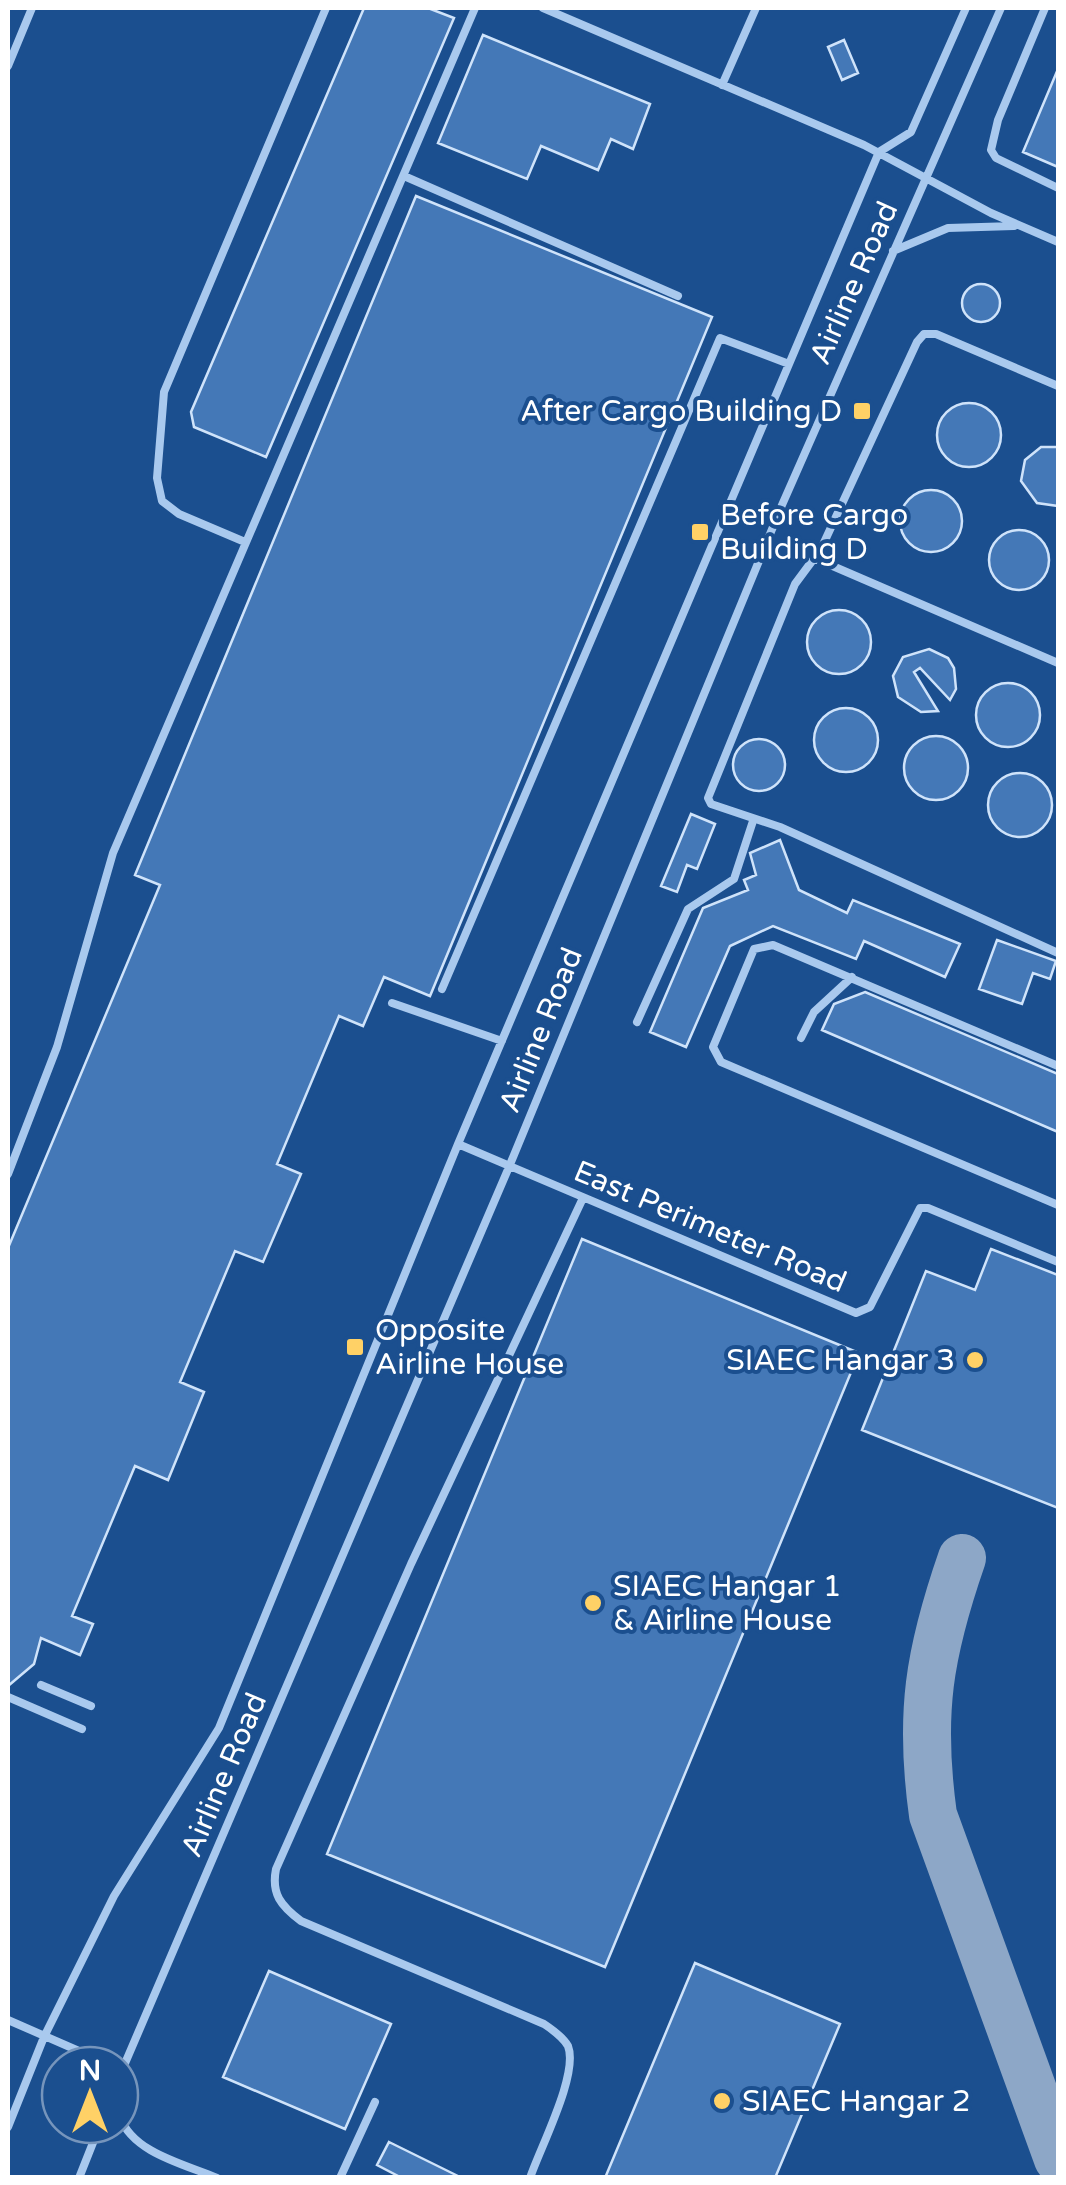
<svg xmlns="http://www.w3.org/2000/svg" width="1066" height="2185" viewBox="0 0 1066 2185" font-family="'Varela Round',sans-serif">
<rect width="100%" height="100%" fill="#1b4f8f"/>
<g fill="none" stroke-linecap="round" stroke-linejoin="round">
<path stroke="#8da7c7" stroke-width="48" d="M962,1558C929,1653 919,1714 933,1815L1058,2159"/>
</g>
<path fill="#4478b7" stroke="#cfe3fa" stroke-width="2.5" d="M364,8H428L454,18L266,457L194,427L191,412Z
M483,35L650,104L633,149L611,139L598,170L541,146L527,179L438,143Z
M844,40L858,73L842,80L828,47Z
M1058,69V167L1023,152Z
M416,196L712,317L430,996L384,977L363,1026L339,1016L277,1164L301,1174L263,1262L235,1251L180,1382L204,1392L168,1480L135,1466L72,1616L93,1624L80,1655L41,1638L34,1664L8,1686V1248L160,885L135,875Z
M962 303a19 19 0 1 1 38 0a19 19 0 1 1-38 0Z
M937 435a32 32 0 1 1 64 0a32 32 0 1 1-64 0Z
M1041,447H1058V506L1037,503L1021,481L1025,460Z
M900 521a31 31 0 1 1 62 0a31 31 0 1 1-62 0Z
M989 560a30 30 0 1 1 60 0a30 30 0 1 1-60 0Z
M807 642a32 32 0 1 1 64 0a32 32 0 1 1-64 0Z
M929,649L948,658L954,668L956,689L950,700L920,668L914,672L938,711L921,712L898,697L893,676L903,657Z
M976 715a32 32 0 1 1 64 0a32 32 0 1 1-64 0Z
M814 740a32 32 0 1 1 64 0a32 32 0 1 1-64 0Z
M904 768a32 32 0 1 1 64 0a32 32 0 1 1-64 0Z
M733 765a26 26 0 1 1 52 0a26 26 0 1 1-52 0Z
M988 805a32 32 0 1 1 64 0a32 32 0 1 1-64 0Z
M691,814L715,824L697,869L687,865L677,892L661,886Z
M780,840L799,890L847,913L853,900L960,944L945,977L864,941L856,959L773,926L730,946L686,1047L650,1032L703,908L748,890L744,880L756,875L750,853Z
M997,940L1056,961L1050,979L1033,973L1022,1004L979,989Z
M865,992L1058,1074V1132L822,1030L834,1004Z
M582,1239L859,1353L605,1967L327,1854Z
M991,1249L1058,1275V1508L862,1430L926,1271L975,1290Z
M695,1963L840,2024L775,2178H605Z
M269,1971L391,2024L345,2129L223,2077Z
M389,2142L462,2178H402L377,2165Z"/>
<g fill="none" stroke-linecap="round" stroke-linejoin="round">
<path stroke="#a9c9ee" stroke-width="8" d="M543,8L864,145L991,213L1058,242
M1045,8L998,120L991,150L996,158L1058,188
M8,66L32,8
M722,85L756,8
M404,176L678,296
M893,251L948,228L1014,226
M1058,386L936,334H924L917,342L821,549L795,584L708,798L711,804L780,827L1058,953
M245,542L179,514L162,501L157,478L164,392L326,8
M814,558L1058,663
M442,989L720,338L789,364
M392,1003L502,1041
M637,1022L688,909L734,879L753,821
M801,1038L814,1012L852,977
M1058,1066L773,945L754,949L713,1047L721,1062L1058,1205
M458,1144L856,1313L870,1307L920,1208H928L1058,1262
M8,1174L57,1047L113,853L475,8
M41,1685L91,1706
M8,1697L82,1729
M8,2020L111,2065
M120,2075L509,1167L782,505L1001,8
M120,2117C133,2153 184,2164 217,2178
M8,2127L44,2037L114,1896L219,1728L458,1144L879,152L911,132L966,8
M79,2178L100,2125
M340,2178L375,2102
M530,2178C540,2148 579,2074 568,2046C563,2037 553,2030 544,2024L301,1921C281,1906 271,1894 276,1869L411,1564L583,1198"/>
</g>
<g fill="#ffd166" stroke="#1b4f8f" stroke-width="4">
<rect x="852" y="401" width="20" height="20" rx="5"/>
<rect x="690" y="522" width="20" height="20" rx="5"/>
<rect x="345" y="1337" width="20" height="20" rx="5"/>
<circle cx="975" cy="1360" r="10"/>
<circle cx="593" cy="1603" r="10"/>
<circle cx="722" cy="2101" r="10"/>
</g>
<g text-anchor="middle" dominant-baseline="central" stroke-width="8" stroke-linejoin="round" paint-order="stroke">
<g font-size="30" fill="#fff" stroke="#1b4f8f">
<text transform="translate(854 283) rotate(-66)">Airline Road</text>
<text transform="translate(541 1030) rotate(-68)">Airline Road</text>
<text transform="translate(710 1227) rotate(23)">East Perimeter Road</text>
<text transform="translate(224 1775) rotate(-67)">Airline Road</text>
</g>
<g font-size="30" fill="#fff" stroke="#1b4f8f" text-anchor="start">
<text x="842" y="411" text-anchor="end">After Cargo Building D</text>
<text x="720" y="515">Before Cargo<tspan x="720" dy="34">Building D</tspan></text>
<text x="375" y="1330">Opposite<tspan x="375" dy="34">Airline House</tspan></text>
<text x="955" y="1360" text-anchor="end">SIAEC Hangar 3</text>
<text x="613" y="1586">SIAEC Hangar 1<tspan x="613" dy="34">&amp; Airline House</tspan></text>
<text x="742" y="2101">SIAEC Hangar 2</text>
</g>
</g>
<rect width="1066" height="2185" fill="none" stroke="#ffffff" stroke-width="20"/>
<g transform="translate(90 2095)"><circle r="48" fill="#1b4f8f" stroke="#7695bc" stroke-width="2.5"/>
<path d="M0-8L18 38L0 25L-18 38Z" fill="#ffd166"/>
<text y="-15" font-size="28" font-weight="bold" text-anchor="middle" fill="#ffffff">N</text>
</g>
</svg>
